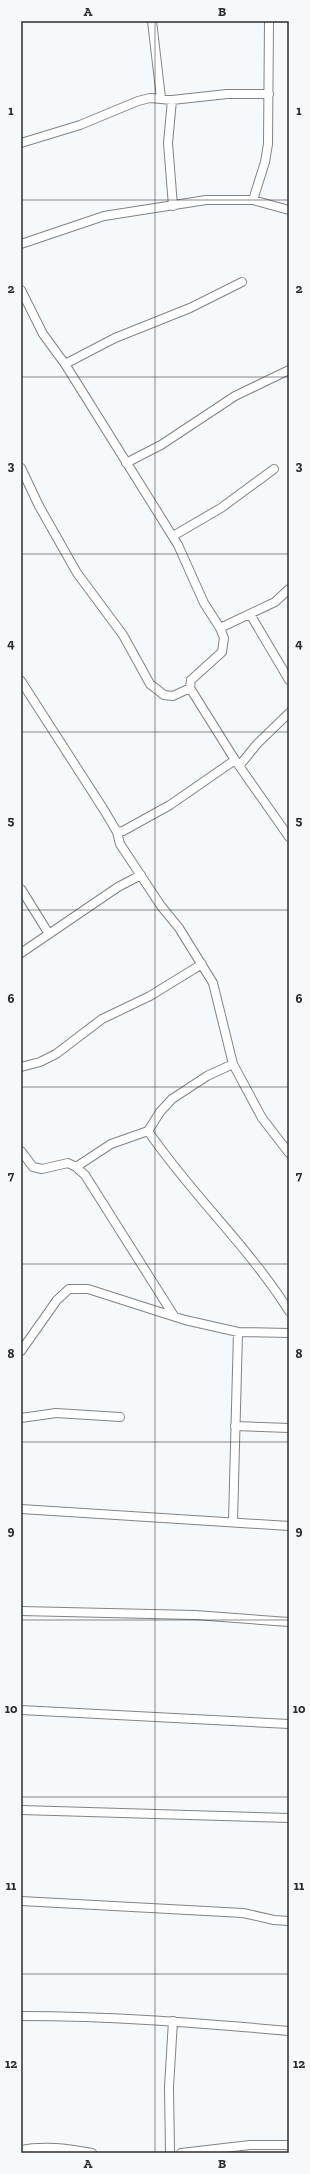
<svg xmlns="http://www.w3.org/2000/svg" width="310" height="2174" viewBox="0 0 310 2174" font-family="'Zilla Slab',serif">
<rect width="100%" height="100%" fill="#f5f9fc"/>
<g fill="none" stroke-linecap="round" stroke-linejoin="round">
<g stroke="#818487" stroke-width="10">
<path id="street" d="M152,21L161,98
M172,100L168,143L173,206
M21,143L80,125L138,101L150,98L172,100L227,94H269
M253,200L265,162L268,144L269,21
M21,244L104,216L206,200H253L289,210
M21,290L43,334L65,364L178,545L204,603L220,628L224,638L222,652L191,680L190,688L235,760L289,837
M65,364L115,338L190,308L242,282
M126,463L161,445L235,396L289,370
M21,468L39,506L77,573L123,635L150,684L164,695L173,696L190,688
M173,536L221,508L274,469
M250,614L289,680
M220,628L275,602L289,589
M21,681L104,810L117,832L120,844L161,906L179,928L213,983L233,1064L262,1118L289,1153
M240,765L257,744L289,713
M117,832L123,831L170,805L235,760
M21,889L49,934
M21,953L118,887L141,875
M21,1067L40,1062L56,1054L102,1019L150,996L202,964
M148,1131C191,1194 248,1246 289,1311
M21,1151L33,1167L42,1169L68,1163L76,1167L85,1175L174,1316
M76,1167L111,1144L148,1131L160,1112L172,1099L207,1076L233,1064
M21,1351L57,1300L69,1289H88L185,1320L238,1332L289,1333
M21,1418L56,1413L120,1417
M235,1426L289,1428
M21,1509L289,1526
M233,1521L238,1332
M21,1611L195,1615L289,1622
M21,1710L289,1724
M21,1810L289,1818
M21,1901L243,1913L274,1920L289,1921
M21,2016C111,2016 200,2023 289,2031
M21,2150C45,2145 68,2149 92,2153
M170,2153L169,2087L173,2021
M181,2153L250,2145H289"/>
</g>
<use href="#street" stroke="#fff" stroke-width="8"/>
</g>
<path fill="none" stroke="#2c2d2e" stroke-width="1" stroke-opacity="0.55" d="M155,21V2153M21,200H289M21,377H289M21,554H289M21,732H289M21,910H289M21,1087H289M21,1264H289M21,1442H289M21,1620H289M21,1797H289M21,1974H289"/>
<rect width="310" height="2174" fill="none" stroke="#f5f9fc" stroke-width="44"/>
<rect x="22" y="22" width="266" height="2130" fill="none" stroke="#2c2d2e" stroke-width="1.5"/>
<g font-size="13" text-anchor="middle" font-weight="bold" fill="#2c2d2e">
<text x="88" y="16">A</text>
<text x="222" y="16">B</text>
<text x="11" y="115">1</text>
<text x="299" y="115">1</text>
<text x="11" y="293">2</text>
<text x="299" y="293">2</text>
<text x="11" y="470">3</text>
<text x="299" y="470">3</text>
<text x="11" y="648">4</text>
<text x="299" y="648">4</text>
<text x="11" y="825">5</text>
<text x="299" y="825">5</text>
<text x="11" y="1003">6</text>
<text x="299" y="1003">6</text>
<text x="11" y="1180">7</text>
<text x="299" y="1180">7</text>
<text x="11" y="1358">8</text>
<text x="299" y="1358">8</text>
<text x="11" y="1535">9</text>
<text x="299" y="1535">9</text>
<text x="11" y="1713">10</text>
<text x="299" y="1713">10</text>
<text x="11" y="1890">11</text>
<text x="299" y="1890">11</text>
<text x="11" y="2068">12</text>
<text x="299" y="2068">12</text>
<text x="88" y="2168">A</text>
<text x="222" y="2168">B</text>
</g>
</svg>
